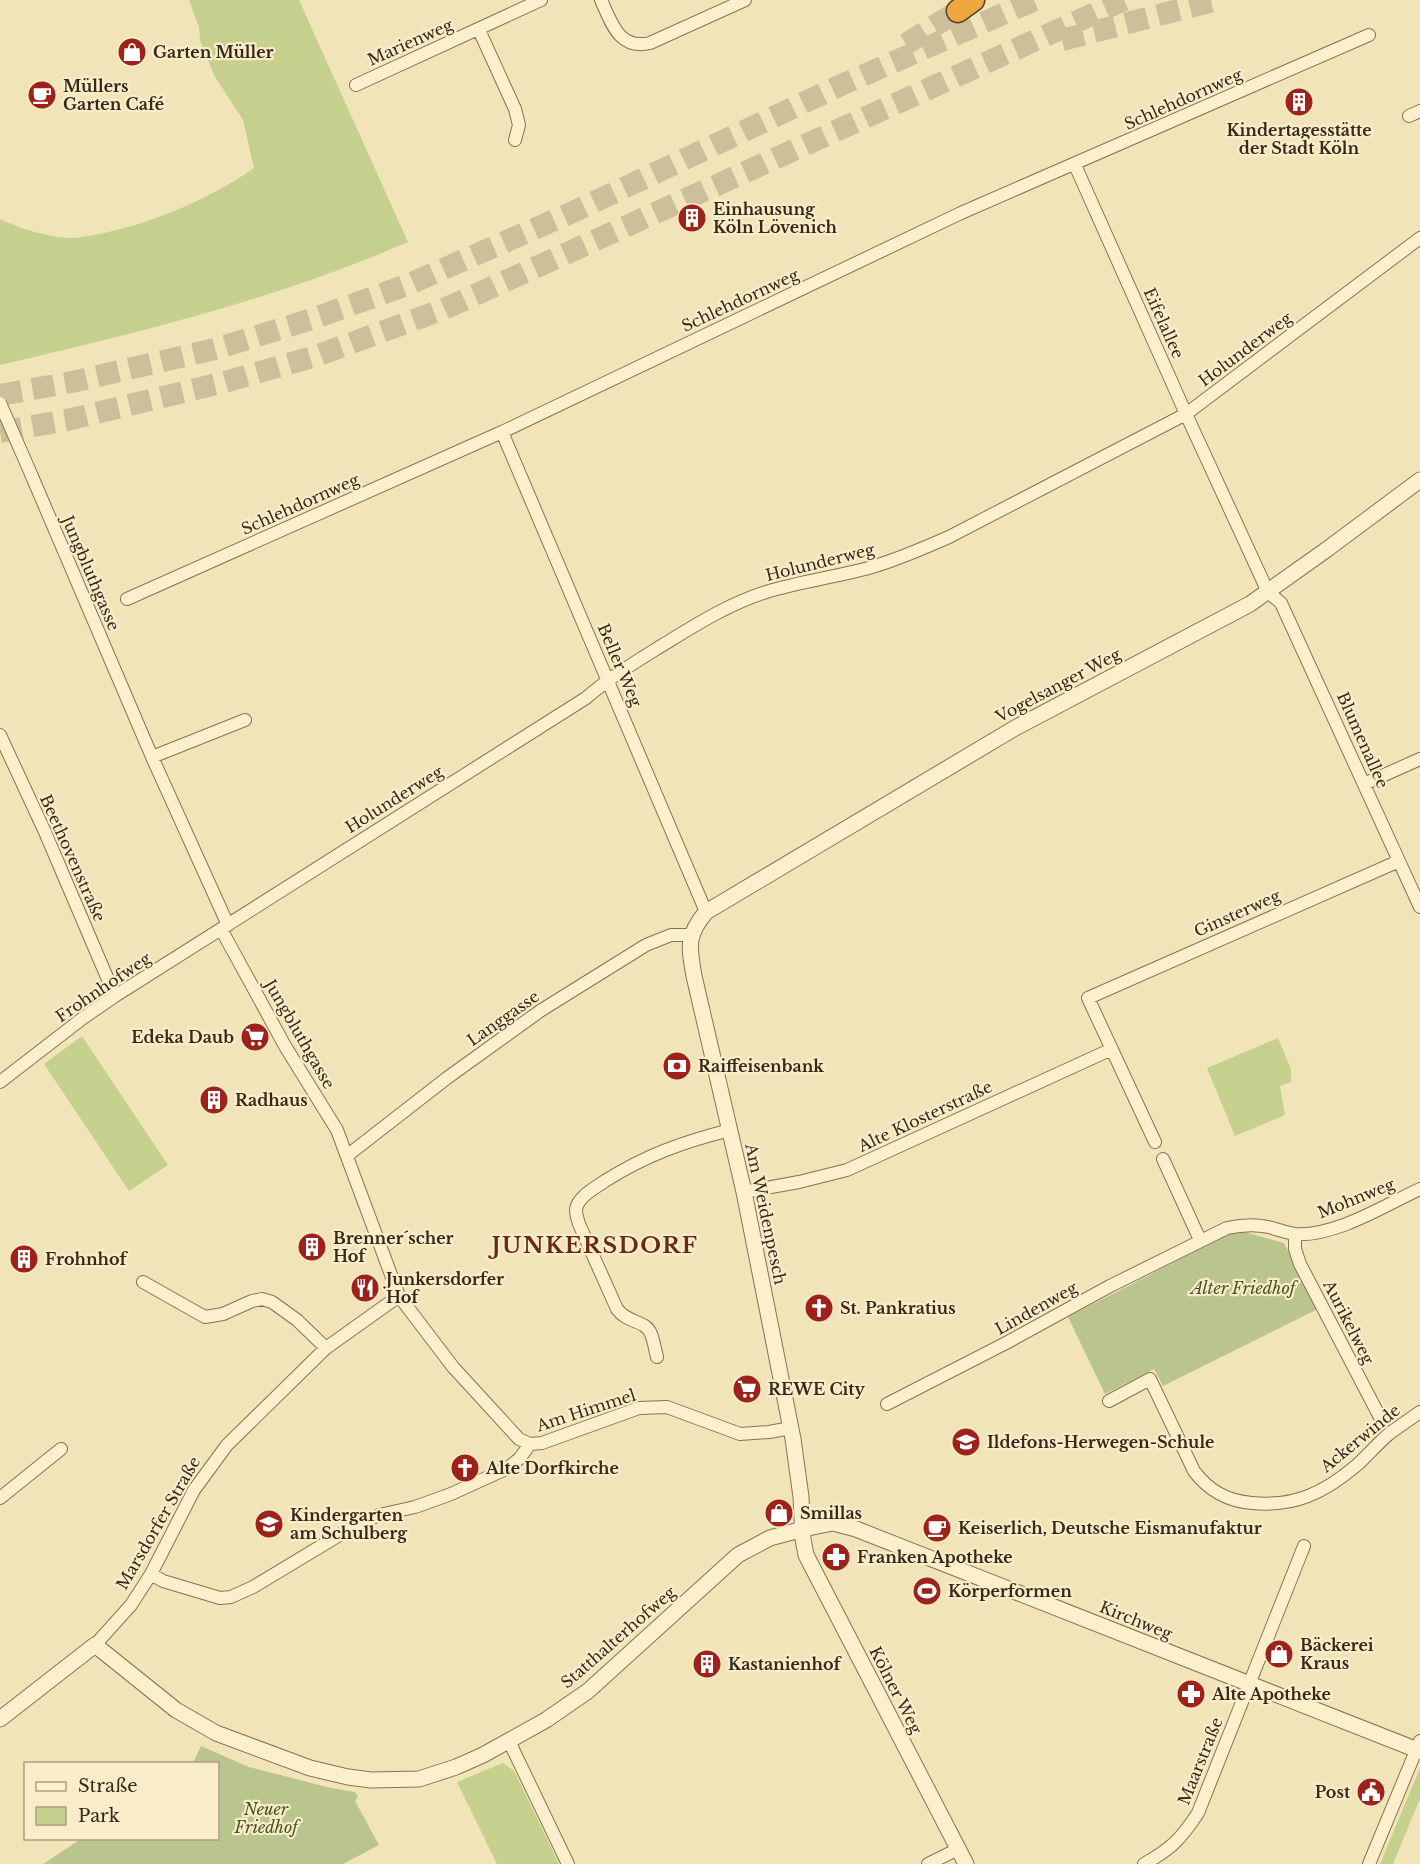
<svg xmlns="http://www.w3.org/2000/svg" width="1420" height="1864" viewBox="0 0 1420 1864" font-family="'Libre Baskerville',serif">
<rect width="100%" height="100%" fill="#f2e4b9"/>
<path fill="#c5d08c" d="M189,0H299L408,242C277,299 138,333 0,365V219C18,228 51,238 71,238C78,238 86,236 94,235C149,225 208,200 254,168L243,120L215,77L200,41L199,27Z
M82,1036L168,1165L129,1191L44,1064Z
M1278,1038L1291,1069V1082L1280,1086L1285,1115L1235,1136L1207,1068Z
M503,1763L514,1771L519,1781L559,1864H497L457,1782Z
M1420,1768V1799L1417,1806L1393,1864H1380Z"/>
<path fill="#bac48d" d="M1237,1230L1284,1243L1318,1309L1163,1386L1154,1369L1105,1394L1068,1317Z
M201,1746L249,1767L331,1788L355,1792L358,1797L355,1801L379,1845L343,1864H43L81,1839L218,1838V1764L193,1763Z"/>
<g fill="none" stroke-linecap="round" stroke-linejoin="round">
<path stroke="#cdbf99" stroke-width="22" stroke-dasharray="22 11" stroke-linecap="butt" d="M1062,40L1217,0
M906,44L958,11
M0,395L72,382L215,349L312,319L407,285L575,211L839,86L1035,0
M0,432L67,420L221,383L316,356L444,309L1124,0"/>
<g stroke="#897252" stroke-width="14">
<path id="minor" d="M601,0C612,24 619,50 650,43L745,0
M479,30L515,109L519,125L515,140
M356,85L541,0
M1409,116L1420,111
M1075,165L1186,414L1268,592L1281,603L1420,907
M502,432L706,912
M31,474L152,757L228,925
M127,599L502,432L961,213L1369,35
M0,735L45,832L115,996
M152,757L245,720
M1364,784L1420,759
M221,929L285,1046L337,1130L399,1296L453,1367L519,1439L530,1444L542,1443L639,1408L667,1407L740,1434L769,1432L791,1428
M0,1082L83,1018L115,996L586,698C609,678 634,663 661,646C694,626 728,604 766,592C801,581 837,577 872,567C899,559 924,548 949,537L1186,414L1420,238
M1155,1142L1088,998L1399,861
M348,1155L447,1078L540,1011L646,945L671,935H691
M1163,1159L1200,1240
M744,1192L799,1182L847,1170L1112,1049
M1295,1234V1249L1300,1264L1383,1423
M143,1282L205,1317L223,1314L252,1301L262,1299L272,1302L297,1320L326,1348
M657,1357C655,1350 654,1341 651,1334C646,1320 628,1324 617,1309L579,1224C578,1220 576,1215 576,1210C577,1197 595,1188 605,1181C646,1155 683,1142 730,1130
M1109,1401L1150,1379L1194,1471C1209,1491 1227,1501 1252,1503C1295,1507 1324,1493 1357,1465C1368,1455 1378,1443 1390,1433C1400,1426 1410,1419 1420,1412
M887,1404L1006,1343L1110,1286L1227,1228C1241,1225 1254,1224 1268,1227C1277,1229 1286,1233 1295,1234C1335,1237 1385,1205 1420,1189
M0,1498L61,1449
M151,1574L163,1581L220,1598L231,1597L253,1587L351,1528L379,1515L415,1507L451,1494L508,1468L520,1458L530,1444
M95,1645L131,1605L151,1574L194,1490L227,1445L326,1348L399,1296
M509,1741L568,1864
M928,1864L958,1849
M1144,1864C1171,1849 1181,1839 1198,1813L1304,1546
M1369,1864L1420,1741"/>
</g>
<g stroke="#897252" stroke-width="17">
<path id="tertiary" d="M0,1719L95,1645L176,1710L216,1733L310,1768L348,1777L371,1780L419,1779L456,1767L483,1755L546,1720L588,1691L738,1555L770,1538L803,1529L833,1523L856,1529L1420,1751
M966,1864L806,1555L803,1539L801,1497L793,1439L744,1192L694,976C689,947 686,936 706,912L1015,728L1250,604L1326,550L1420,480"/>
</g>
<g stroke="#563f27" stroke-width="25">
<path id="motorway" d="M958,11L973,0"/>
</g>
<use href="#minor" stroke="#fcf0cc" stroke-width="12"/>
<use href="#tertiary" stroke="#fcf0cc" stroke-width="15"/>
<use href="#motorway" stroke="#eca83e" stroke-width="22"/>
<g stroke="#897252" stroke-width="14" stroke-linecap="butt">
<path id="minor-bridge" d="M0,403L31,474"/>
</g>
<use href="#minor-bridge" stroke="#fcf0cc" stroke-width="12"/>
</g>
<defs>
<g id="shop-disc" transform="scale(1.5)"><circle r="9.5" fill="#9e221c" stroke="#f9edc9"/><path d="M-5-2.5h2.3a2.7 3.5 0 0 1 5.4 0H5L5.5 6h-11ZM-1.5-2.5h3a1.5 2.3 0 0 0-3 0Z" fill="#fff"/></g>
<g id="cafe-disc" transform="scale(1.5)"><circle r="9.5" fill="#9e221c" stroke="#f9edc9"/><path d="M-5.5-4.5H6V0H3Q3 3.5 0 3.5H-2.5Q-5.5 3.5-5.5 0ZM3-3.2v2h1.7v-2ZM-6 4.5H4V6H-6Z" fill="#fff"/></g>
<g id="building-disc" transform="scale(1.5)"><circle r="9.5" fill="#9e221c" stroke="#f9edc9"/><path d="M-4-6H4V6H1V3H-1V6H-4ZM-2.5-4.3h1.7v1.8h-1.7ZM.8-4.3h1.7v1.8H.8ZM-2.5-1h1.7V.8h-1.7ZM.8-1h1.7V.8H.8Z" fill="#fff"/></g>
<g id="supermarket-disc" transform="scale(1.5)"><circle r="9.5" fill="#9e221c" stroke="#f9edc9"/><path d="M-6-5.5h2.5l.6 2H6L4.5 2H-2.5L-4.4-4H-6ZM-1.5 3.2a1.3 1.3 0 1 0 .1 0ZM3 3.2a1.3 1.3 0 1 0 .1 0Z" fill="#fff"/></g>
<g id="bank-disc" transform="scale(1.5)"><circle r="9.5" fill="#9e221c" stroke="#f9edc9"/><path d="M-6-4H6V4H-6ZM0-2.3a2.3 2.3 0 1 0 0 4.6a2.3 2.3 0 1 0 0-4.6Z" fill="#fff"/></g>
<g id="restaurant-disc" transform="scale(1.5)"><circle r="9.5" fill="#9e221c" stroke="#f9edc9"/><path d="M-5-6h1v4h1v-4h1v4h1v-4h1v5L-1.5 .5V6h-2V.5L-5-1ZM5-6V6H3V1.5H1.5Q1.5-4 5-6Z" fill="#fff"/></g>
<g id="church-disc" transform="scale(1.5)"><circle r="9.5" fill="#9e221c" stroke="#f9edc9"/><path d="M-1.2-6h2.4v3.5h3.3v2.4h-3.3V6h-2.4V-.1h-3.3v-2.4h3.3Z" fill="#fff"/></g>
<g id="school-disc" transform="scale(1.5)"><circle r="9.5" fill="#9e221c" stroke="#f9edc9"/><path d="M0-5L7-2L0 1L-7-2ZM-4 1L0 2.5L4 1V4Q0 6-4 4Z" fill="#fff"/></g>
<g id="pharmacy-disc" transform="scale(1.5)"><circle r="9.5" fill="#9e221c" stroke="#f9edc9"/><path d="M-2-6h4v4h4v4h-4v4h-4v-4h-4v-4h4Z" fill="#fff"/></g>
<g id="stadium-disc" transform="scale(1.5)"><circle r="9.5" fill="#9e221c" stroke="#f9edc9"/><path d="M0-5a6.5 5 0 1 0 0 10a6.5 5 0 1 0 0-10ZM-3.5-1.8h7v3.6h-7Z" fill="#fff"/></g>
<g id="civic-disc" transform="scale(1.5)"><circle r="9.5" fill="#9e221c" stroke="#f9edc9"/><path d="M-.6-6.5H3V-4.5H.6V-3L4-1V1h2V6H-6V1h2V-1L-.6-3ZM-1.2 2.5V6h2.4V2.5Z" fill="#fff"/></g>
</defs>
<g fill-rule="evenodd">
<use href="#shop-disc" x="132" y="52"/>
<use href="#cafe-disc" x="42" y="95"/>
<use href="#building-disc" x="1299" y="102"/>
<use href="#building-disc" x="692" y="218"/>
<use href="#supermarket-disc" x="255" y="1037"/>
<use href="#bank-disc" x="677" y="1066"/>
<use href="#building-disc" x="214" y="1100"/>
<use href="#building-disc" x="312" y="1247"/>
<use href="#building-disc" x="24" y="1259"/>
<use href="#restaurant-disc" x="365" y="1288"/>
<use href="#church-disc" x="819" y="1308"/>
<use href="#supermarket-disc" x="747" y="1389"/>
<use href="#school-disc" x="966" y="1442"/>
<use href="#church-disc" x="465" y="1468"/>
<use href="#shop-disc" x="779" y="1513"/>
<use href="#school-disc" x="269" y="1524"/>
<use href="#cafe-disc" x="937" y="1528"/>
<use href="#pharmacy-disc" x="836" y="1557"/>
<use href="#stadium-disc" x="927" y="1591"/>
<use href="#shop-disc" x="1279" y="1654"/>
<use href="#building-disc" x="707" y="1664"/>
<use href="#pharmacy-disc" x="1191" y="1694"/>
<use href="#civic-disc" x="1371" y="1792"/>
</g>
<g text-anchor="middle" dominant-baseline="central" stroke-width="4.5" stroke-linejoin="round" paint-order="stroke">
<g font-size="16" fill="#372919" stroke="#f9edc9">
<text transform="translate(410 42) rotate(-24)">Marienweg</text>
<text transform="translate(1183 99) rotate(-24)">Schlehdornweg</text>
<text transform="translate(740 300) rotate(-25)">Schlehdornweg</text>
<text transform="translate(1164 323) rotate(66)">Eifelallee</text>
<text transform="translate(1245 349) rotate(-37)">Holunderweg</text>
<text transform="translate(300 504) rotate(-24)">Schlehdornweg</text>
<text transform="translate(820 562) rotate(-14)">Holunderweg</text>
<text transform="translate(91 573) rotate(67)">Jungbluthgasse</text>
<text transform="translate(620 665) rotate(67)">Beller Weg</text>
<text transform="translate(1058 685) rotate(-28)">Vogelsanger Weg</text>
<text transform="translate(1363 740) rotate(66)">Blumenallee</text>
<text transform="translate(394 799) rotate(-32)">Holunderweg</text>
<text transform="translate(73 858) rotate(66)">Beethovenstraße</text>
<text transform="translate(1237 913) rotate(-24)">Ginsterweg</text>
<text transform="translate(103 987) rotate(-34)">Frohnhofweg</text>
<text transform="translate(503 1018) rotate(-35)">Langgasse</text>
<text transform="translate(300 1034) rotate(60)">Jungbluthgasse</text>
<text transform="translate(925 1116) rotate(-25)">Alte Klosterstraße</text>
<text transform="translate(1356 1198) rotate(-22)">Mohnweg</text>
<text transform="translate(766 1214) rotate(78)">Am Weidenpesch</text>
<text transform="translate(1036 1308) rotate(-29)">Lindenweg</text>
<text transform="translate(1349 1322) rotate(63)">Aurikelweg</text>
<text transform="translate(586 1410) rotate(-18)">Am Himmel</text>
<text transform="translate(1360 1438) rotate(-39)">Ackerwinde</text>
<text transform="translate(158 1523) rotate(-60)">Marsdorfer Straße</text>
<text transform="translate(1136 1620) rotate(22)">Kirchweg</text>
<text transform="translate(618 1637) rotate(-41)">Statthalterhofweg</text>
<text transform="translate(896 1690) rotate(63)">Kölner Weg</text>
<text transform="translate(1200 1761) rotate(-68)">Maarstraße</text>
</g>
<g font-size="16" font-weight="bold" fill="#372919" stroke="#f9edc9" text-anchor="start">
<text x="153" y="52">Garten Müller</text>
<text x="63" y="86">Müllers<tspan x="63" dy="18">Garten Café</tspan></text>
<text x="1299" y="130" text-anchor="middle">Kindertagesstätte<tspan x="1299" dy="18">der Stadt Köln</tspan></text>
<text x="713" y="209">Einhausung<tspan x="713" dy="18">Köln Lövenich</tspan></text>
<text x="234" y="1037" text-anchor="end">Edeka Daub</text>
<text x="698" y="1066">Raiffeisenbank</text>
<text x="235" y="1100">Radhaus</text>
<text x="333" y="1238">Brenner´scher<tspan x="333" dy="18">Hof</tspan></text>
<text x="45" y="1259">Frohnhof</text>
<text x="386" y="1279">Junkersdorfer<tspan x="386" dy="18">Hof</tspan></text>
<text x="840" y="1308">St. Pankratius</text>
<text x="768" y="1389">REWE City</text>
<text x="987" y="1442">Ildefons-Herwegen-Schule</text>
<text x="486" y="1468">Alte Dorfkirche</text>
<text x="800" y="1513">Smillas</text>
<text x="290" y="1515">Kindergarten<tspan x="290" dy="18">am Schulberg</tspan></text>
<text x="958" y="1528">Keiserlich, Deutsche Eismanufaktur</text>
<text x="857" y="1557">Franken Apotheke</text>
<text x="948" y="1591">Körperformen</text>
<text x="1300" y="1645">Bäckerei<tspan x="1300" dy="18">Kraus</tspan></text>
<text x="728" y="1664">Kastanienhof</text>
<text x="1212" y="1694">Alte Apotheke</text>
<text x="1350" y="1792" text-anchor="end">Post</text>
</g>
<g font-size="16" font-style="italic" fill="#44551d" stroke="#f9edc9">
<text x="1243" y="1288">Alter Friedhof</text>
<text x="266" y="1809">Neuer<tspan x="266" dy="18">Friedhof</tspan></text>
</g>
<g font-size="22" font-weight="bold" letter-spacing="1.5" fill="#672a14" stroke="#f9edc9">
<text x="595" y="1245">JUNKERSDORF</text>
</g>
</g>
<rect x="24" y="1762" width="195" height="78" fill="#f9edc9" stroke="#ab9f83" stroke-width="1.5"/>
<rect x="36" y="1782" width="30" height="9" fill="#fcf0cc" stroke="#ab9f83" stroke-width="1.5"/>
<text x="78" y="1792" font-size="18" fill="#372919">Straße</text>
<rect x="36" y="1807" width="30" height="18" fill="#c5d08c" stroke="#ab9f83" stroke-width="1.5"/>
<text x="78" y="1822" font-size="18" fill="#372919">Park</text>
</svg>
